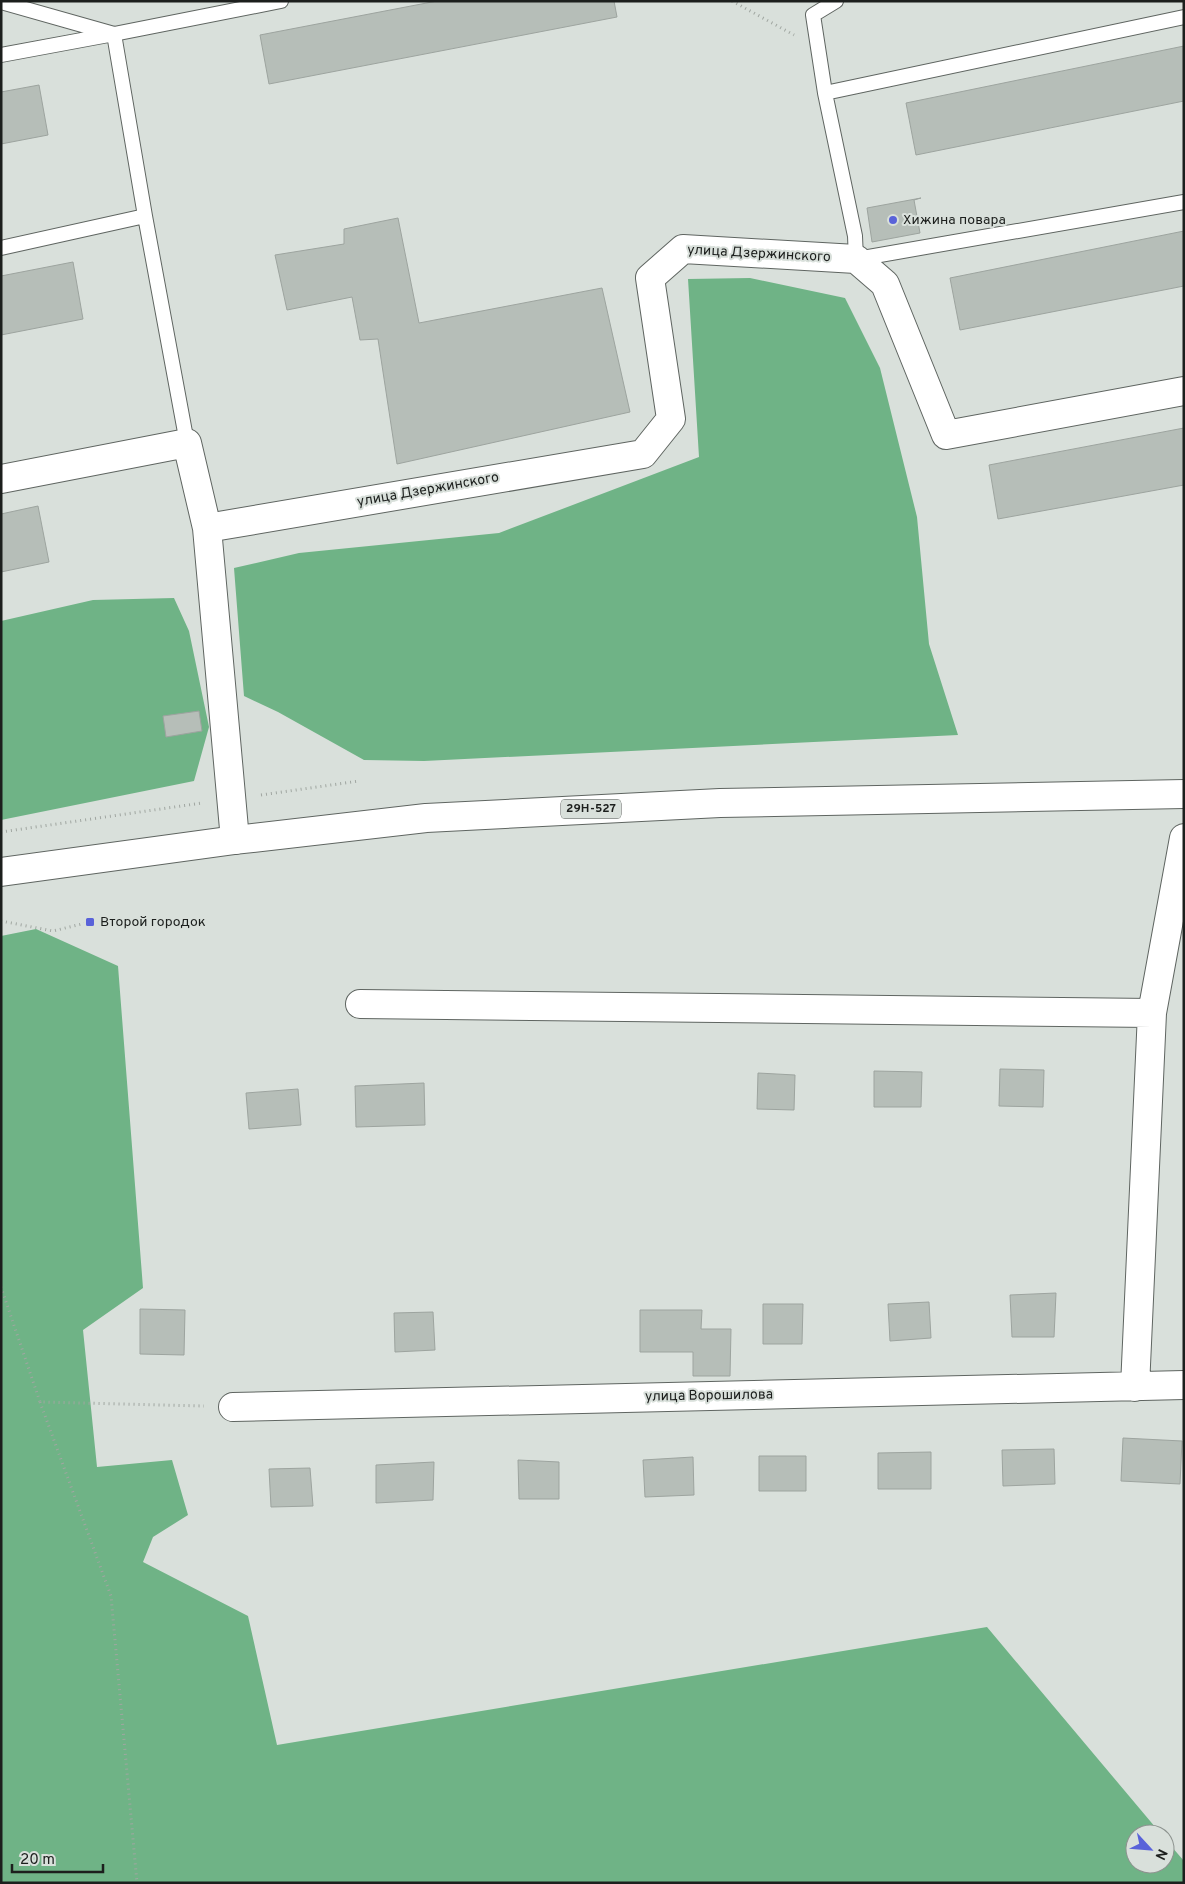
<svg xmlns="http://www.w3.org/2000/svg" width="1185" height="1884" viewBox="0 0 1185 1884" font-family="Overpass,sans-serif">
<rect width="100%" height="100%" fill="#d9e0db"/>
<path fill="#6fb386" d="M750,278L845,298L880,368L917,517L929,644L958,735L424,761L364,760L278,712L244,696L234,568L299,553L499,533L699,457L688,279Z
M174,598L189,631L209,727L194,781L1,820V621L93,600Z
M36,929L118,966L143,1288L83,1330L97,1467L172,1460L188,1515L153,1537L143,1562L248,1616L277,1745L987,1627L1161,1834H1135V1864H1165V1839L1184,1861V1883H1V936Z"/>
<path fill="#b6beb8" stroke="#9da49f" d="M437,1H614L617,17L269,84L260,35Z
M1184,46V101L916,155L906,103Z
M39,85L48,135L1,144V92Z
M921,198L914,200L920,233L872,242L867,208Z
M398,218L419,323L602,288L630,412L397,464L378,339L360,340L352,297L287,310L275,255L344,244V229Z
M1184,231V286L960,330L950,278Z
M73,262L83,319L1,335V276Z
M1184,428V485L998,519L989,465Z
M38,506L49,562L1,572V514Z
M199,711L202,731L166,737L163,716Z
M1000,1069L1044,1070L1043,1107L999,1106Z
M874,1071L922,1072L921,1107H874Z
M758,1073L795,1075L794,1110L757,1109Z
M424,1083L425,1125L356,1127L355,1086Z
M298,1089L301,1125L249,1129L246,1093Z
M1056,1293L1054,1337H1012L1010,1295Z
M929,1302L931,1338L890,1341L888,1304Z
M763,1304H803L802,1344H763Z
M140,1309L185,1310L184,1355L140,1354Z
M640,1310H702L701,1329H731L730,1376H693V1352H640Z
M433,1312L435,1350L395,1352L394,1313Z
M1123,1438L1182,1441L1180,1484L1121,1481Z
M1054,1449L1055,1484L1003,1486L1002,1450Z
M931,1452V1489H878V1453Z
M759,1456H806V1491H759Z
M693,1457L694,1495L645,1497L643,1460Z
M518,1460L559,1462V1499H519Z
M434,1462L433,1500L376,1503V1465Z
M310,1468L313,1506L271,1507L269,1469Z"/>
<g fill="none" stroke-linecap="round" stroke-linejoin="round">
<g stroke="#5f6561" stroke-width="16">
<path id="service" d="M836,1L813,15L825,93L855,236L856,259
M1,2L114,34L1,55
M825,93L1184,17
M1,248L145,216
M857,259L1184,202
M187,443L145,216L114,34L281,1"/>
</g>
<g stroke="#5f6561" stroke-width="30">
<path id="minor" d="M1,479L187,443L207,528L235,840
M207,528L643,454L671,419L650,278L683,249L856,259L885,284L946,435L1184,391
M360,1004L1152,1013
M1135,1387L1152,1013L1184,838
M233,1407L1184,1385"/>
</g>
<g stroke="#5f6561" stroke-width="30">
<path id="primary" d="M1,872L235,840L426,818L720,803L1184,794"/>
</g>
<path stroke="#a0a6a1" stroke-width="3" stroke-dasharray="1 4" stroke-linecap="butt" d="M732,1L794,35
M261,795L359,781
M1,832L202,803
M1,921L53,931L90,922
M1,1287L40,1402L204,1406
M40,1402L111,1596L137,1883"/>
<use href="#service" stroke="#fff" stroke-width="14"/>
<use href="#minor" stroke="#fff" stroke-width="28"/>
<use href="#primary" stroke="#fff" stroke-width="28"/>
</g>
<g fill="#5962d9" stroke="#d9e0db" stroke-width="2">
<circle cx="893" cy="220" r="5"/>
<rect x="85" y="917" width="10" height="10" rx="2.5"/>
</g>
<g text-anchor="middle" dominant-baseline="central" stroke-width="4" stroke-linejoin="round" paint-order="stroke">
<rect fill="#d9e0db" stroke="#555956" stroke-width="1" x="561" y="799.5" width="60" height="19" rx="4"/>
<g font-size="12" font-weight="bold" fill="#1c1f1d">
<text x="591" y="809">29Н-527</text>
</g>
<g font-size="14" fill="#1c1f1d" stroke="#d9e0db" text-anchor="start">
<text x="903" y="220">Хижина повара</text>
<text x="100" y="922">Второй городок</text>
</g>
<g font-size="14" fill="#1c1f1d" stroke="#d9e0db">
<text transform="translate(759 254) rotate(3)">улица Дзержинского</text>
<text transform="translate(428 490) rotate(-10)">улица Дзержинского</text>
<text transform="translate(709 1396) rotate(-1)">улица Ворошилова</text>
</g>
</g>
<rect width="1185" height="1884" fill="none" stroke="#1c1f1d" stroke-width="5"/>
<g transform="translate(1150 1849) rotate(116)"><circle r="24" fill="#d9e0db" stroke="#8d938f"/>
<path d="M0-4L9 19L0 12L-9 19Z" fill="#5962d9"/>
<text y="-8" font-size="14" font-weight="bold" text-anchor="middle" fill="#1c1f1d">N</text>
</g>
<path d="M12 1864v8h91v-8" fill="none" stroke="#1c1f1d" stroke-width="2.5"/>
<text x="20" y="1864" font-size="15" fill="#1c1f1d" stroke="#d9e0db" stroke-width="4" paint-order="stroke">20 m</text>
</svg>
